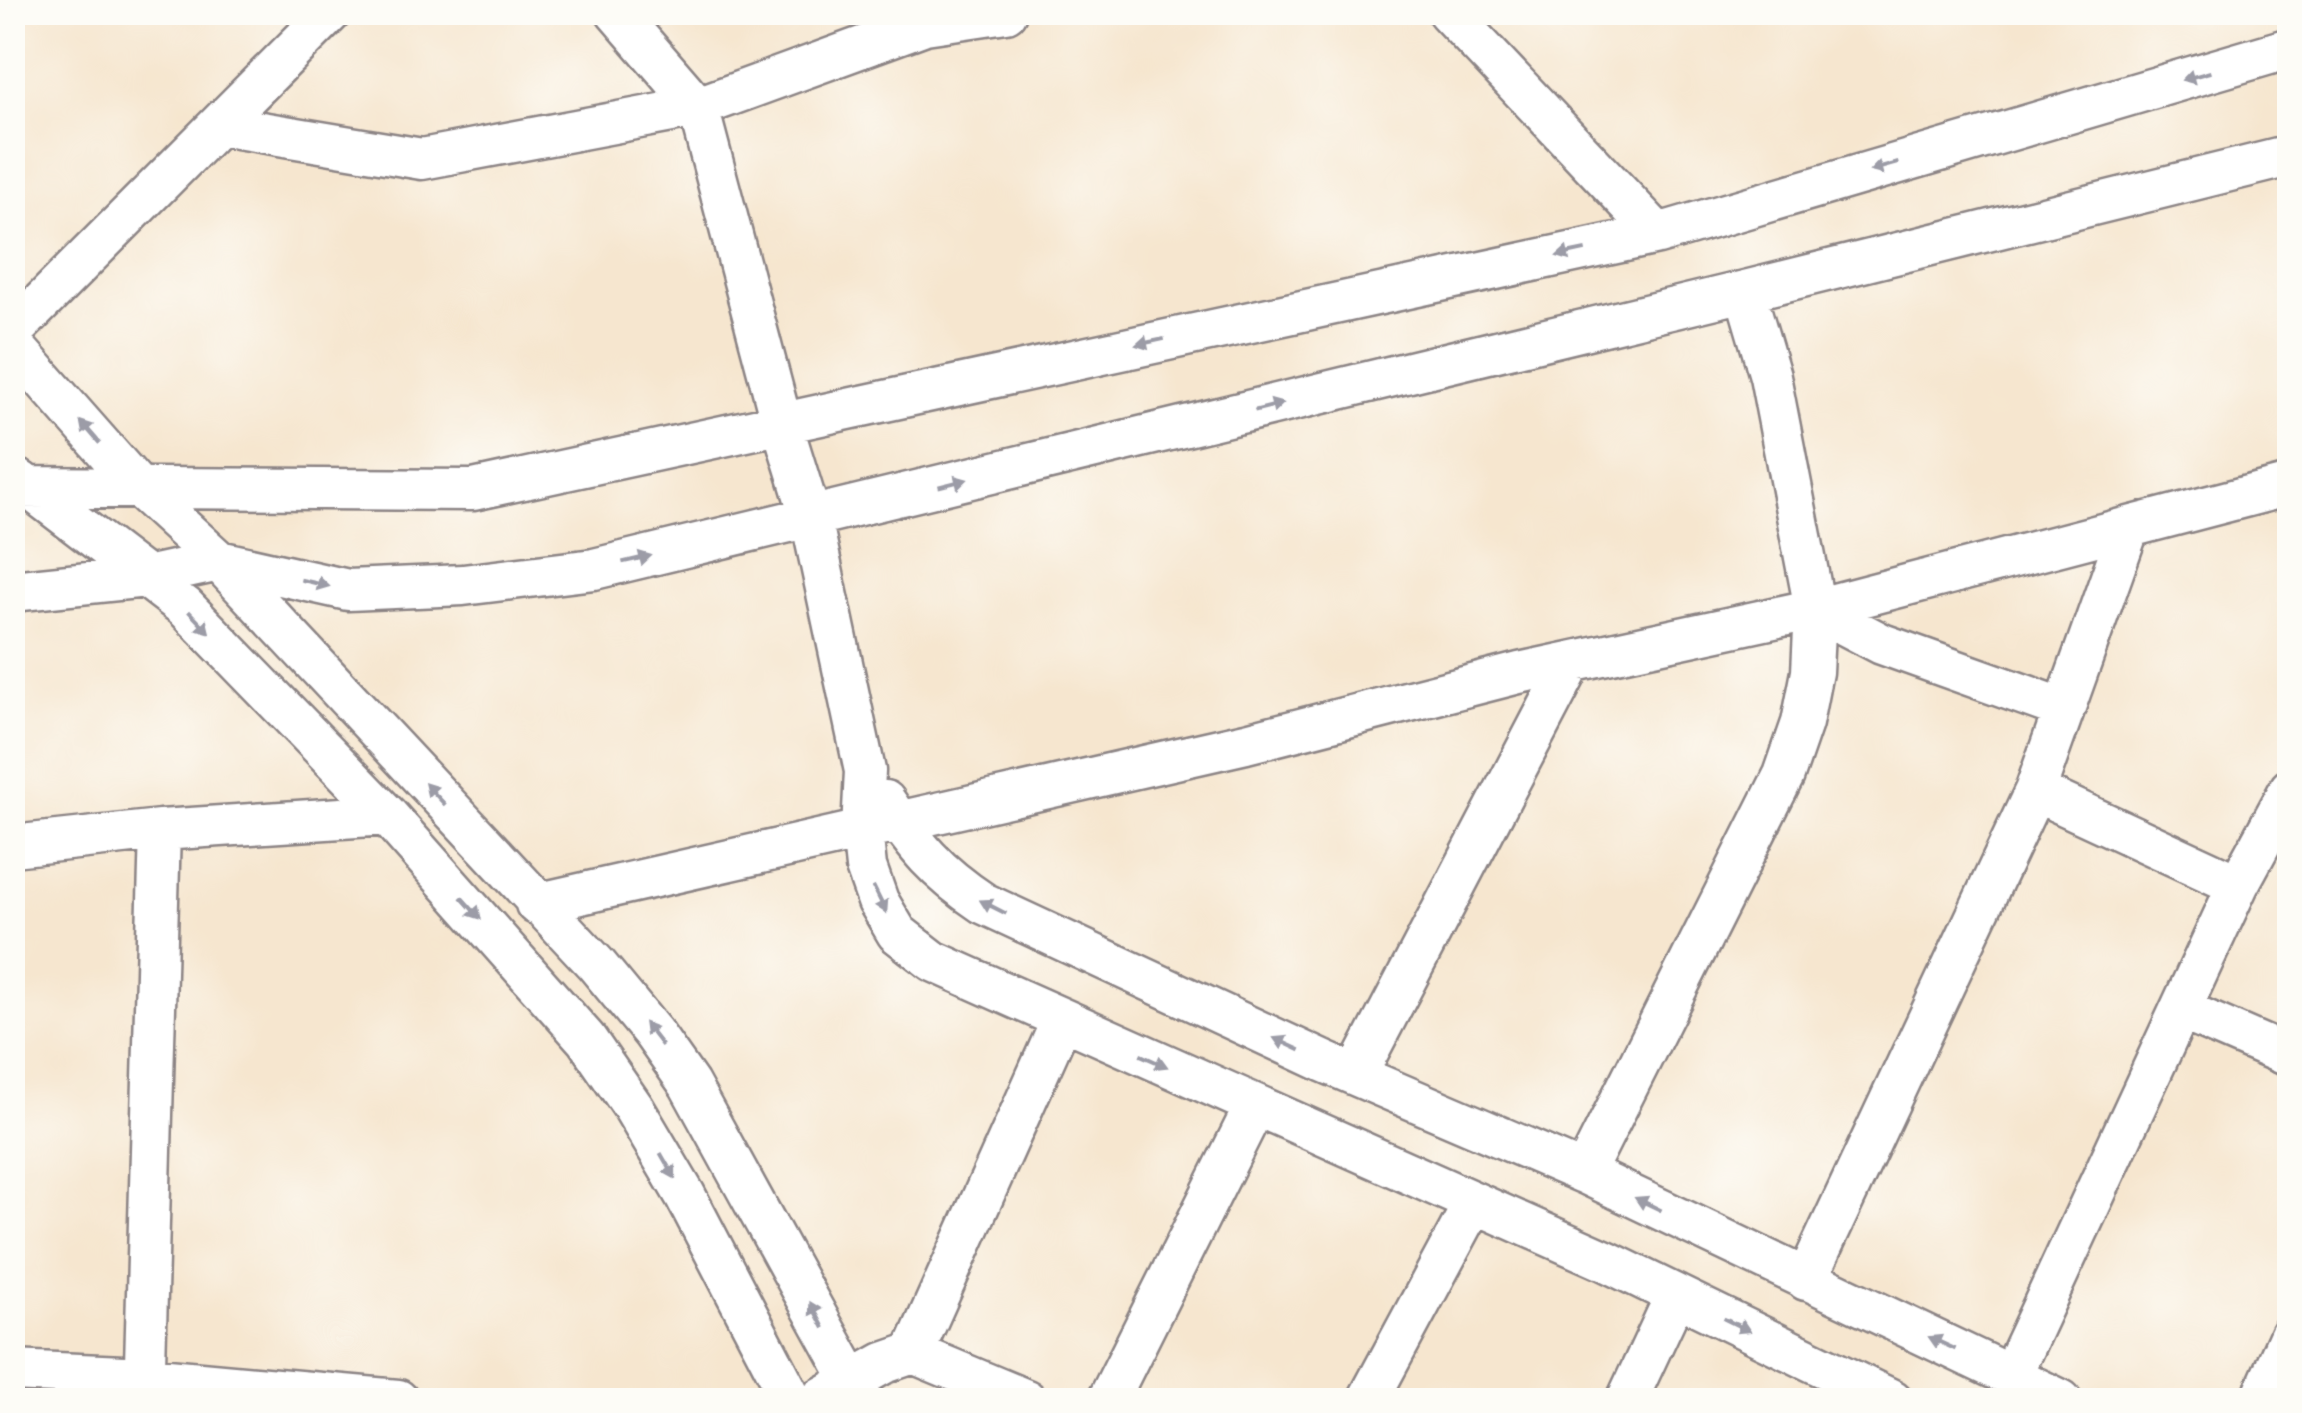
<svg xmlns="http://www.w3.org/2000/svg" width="2302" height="1413" viewBox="0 0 2302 1413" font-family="Sriracha,sans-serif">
<rect width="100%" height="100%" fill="#fdfcf7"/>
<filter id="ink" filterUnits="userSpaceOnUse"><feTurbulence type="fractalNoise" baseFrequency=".01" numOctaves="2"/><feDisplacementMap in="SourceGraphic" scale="20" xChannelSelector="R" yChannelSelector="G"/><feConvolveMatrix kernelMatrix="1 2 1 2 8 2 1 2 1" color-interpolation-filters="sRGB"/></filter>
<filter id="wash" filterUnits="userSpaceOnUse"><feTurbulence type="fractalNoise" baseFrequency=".0048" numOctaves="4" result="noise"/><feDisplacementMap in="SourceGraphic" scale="40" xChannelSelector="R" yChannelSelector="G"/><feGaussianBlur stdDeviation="2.25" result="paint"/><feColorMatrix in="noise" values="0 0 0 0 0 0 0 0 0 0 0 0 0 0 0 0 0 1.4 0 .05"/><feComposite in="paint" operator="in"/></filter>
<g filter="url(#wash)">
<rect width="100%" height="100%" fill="#f6e6cf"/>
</g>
<g filter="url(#ink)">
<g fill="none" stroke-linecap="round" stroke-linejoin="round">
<g stroke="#8c8485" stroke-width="45">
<path id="street" d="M616,12L698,107L781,421L811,518L865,771L862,830L866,867L878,901L897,933L933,961L1606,1261L1892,1400
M1448,12L1658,234
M219,125L422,159L698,107L925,24L1006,12
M12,332L331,12
M12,344L138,487L219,561L596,964L653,1033L689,1084L863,1400
M20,481L185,607L387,815L586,1039L633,1107L685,1195L792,1400
M12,487L473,490L1658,234L2290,48
M2129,527L2035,791L2238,885
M12,591L146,577L219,561L348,590L463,585L594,569L1745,291L2290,156
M1815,609L1882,644L2064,709
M885,801C917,848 935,871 983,903L1325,1062L1584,1173L2061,1400
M160,830L387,815
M12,846L160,830L144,1400
M536,904L1246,743L1519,673L1815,609L2290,485
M2182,1010L2290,1057
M1356,1075L1572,662
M1584,1173L1784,775L1802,723L1812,672L1815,609L1770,376L1745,291
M1806,1280L2035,791
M913,1353L1062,1020
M12,1371L146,1377L398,1400
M2011,1375L2238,885L2290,789
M818,1400L884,1363L913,1353L1026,1400
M1108,1400L1255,1106
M1368,1400L1474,1203
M1627,1400L1676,1295
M2261,1400L2290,1335"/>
</g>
<use href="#street" stroke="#fff" stroke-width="40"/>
</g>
<defs><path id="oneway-solid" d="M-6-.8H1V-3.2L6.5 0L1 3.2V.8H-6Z" transform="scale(2.5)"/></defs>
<g fill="#9c9ca7">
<use href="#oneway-solid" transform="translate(2196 76) rotate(164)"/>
<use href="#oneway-solid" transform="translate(1884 167) rotate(164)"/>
<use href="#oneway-solid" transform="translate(1571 253) rotate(168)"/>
<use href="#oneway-solid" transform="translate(1150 342) rotate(168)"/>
<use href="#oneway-solid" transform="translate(1269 407) rotate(-14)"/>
<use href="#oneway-solid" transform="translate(90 432) rotate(-131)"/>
<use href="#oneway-solid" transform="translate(953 483) rotate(-14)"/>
<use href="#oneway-solid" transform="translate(637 559) rotate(-13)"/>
<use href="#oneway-solid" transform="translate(315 583) rotate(13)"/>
<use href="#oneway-solid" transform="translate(199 622) rotate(46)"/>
<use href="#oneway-solid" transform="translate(435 794) rotate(-133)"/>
<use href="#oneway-solid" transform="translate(880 900) rotate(64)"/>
<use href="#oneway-solid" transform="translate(993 907) rotate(-153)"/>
<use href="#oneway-solid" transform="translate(471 908) rotate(48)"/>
<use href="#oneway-solid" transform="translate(653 1034) rotate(-128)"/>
<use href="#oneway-solid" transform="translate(1287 1044) rotate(-155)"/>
<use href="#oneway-solid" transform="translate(1154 1061) rotate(24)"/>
<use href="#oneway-solid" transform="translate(668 1166) rotate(60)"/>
<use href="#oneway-solid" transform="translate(1648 1204) rotate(-154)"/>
<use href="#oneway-solid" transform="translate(817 1315) rotate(-118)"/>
<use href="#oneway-solid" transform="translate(1737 1325) rotate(26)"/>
<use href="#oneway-solid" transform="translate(1942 1343) rotate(-155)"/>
</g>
</g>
<rect width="2302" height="1413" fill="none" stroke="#fdfcf7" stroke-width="50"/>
</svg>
